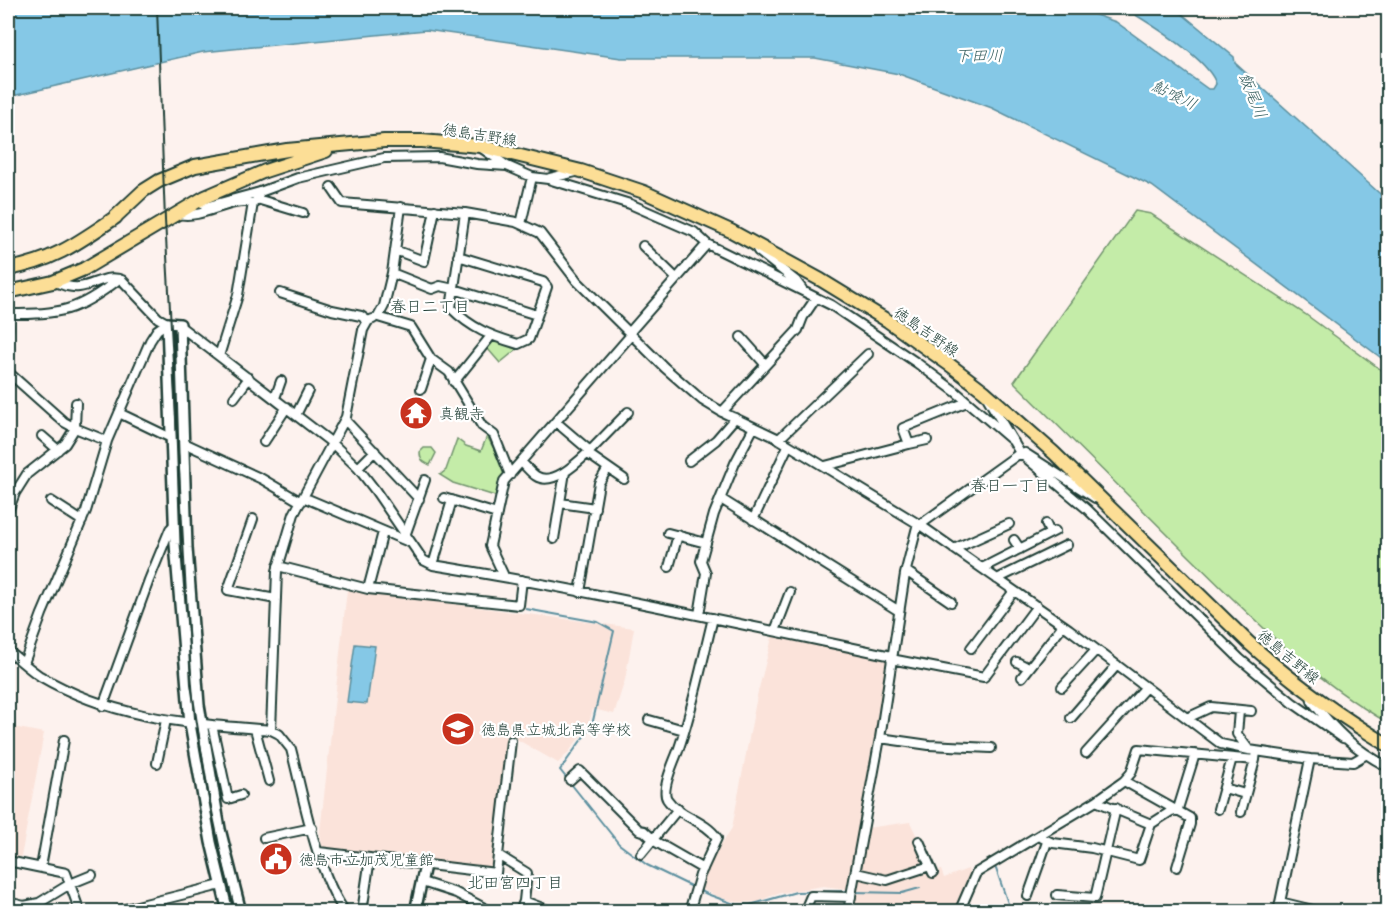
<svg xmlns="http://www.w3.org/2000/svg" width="1396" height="919" viewBox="0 0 1396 919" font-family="Mali,'Klee One',sans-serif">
<rect width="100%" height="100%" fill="#fdf2ee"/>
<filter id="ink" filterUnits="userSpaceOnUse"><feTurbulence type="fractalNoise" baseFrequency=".0167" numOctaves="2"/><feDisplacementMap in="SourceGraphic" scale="12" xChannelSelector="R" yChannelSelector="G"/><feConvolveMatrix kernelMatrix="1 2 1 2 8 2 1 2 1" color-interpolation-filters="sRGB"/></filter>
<g filter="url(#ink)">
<path fill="#fbe3da" d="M347,590L634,628L625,680L614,714L593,709L588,726L568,753L558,763L506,733L493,867L322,848L320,832Z
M773,634L888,661L860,829L910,822L934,872L941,870L944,878L968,869L971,879L957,911H851L855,890L823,886L775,894L758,902H736L721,898L699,888L716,852L732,828L757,696Z
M8,726L44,733L21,857L8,855Z"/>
<path fill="#c4eca8" stroke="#72946e" stroke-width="1.5" d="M1135,211L1151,214L1305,314L1388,375V723C1313,680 1251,617 1189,556C1131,498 1072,440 1014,382Z
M493,340L517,349L500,363L487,348Z
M487,436L507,474L501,479L495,496L453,483L440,475L446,470L457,439L466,446L481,451Z
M424,448H432L436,453L430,465C423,462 420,460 420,452Z"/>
<path fill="#85c8e6" stroke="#5c909f" stroke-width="1.5" d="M8,8H1063L1084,11L1116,22L1208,89H1213L1216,84C1209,59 1146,21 1124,8H1175L1234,57L1235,63L1388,201V363L1152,186L992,108L899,74L815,58H621L426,30L203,52L8,97Z
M355,644L375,646L367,704L347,702Z"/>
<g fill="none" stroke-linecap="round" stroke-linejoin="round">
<path stroke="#5c909f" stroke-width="2" d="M526,609L598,622L614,631L592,725L560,770L619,844L647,865L707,894L737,905H750L796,892L849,891
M996,869L1011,912
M854,892L902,893L920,888"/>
<g stroke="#1f3d34" stroke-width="12">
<path id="minor" d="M483,149L507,166
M550,178L576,172
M331,187L342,203L465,213L516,222L540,233L577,281L665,368L702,400L722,412
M257,199L303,213
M205,207L260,192
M401,207L392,273L432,289L440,286L454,289L537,315
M178,214C203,220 228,197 253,203
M521,224L532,177
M643,246L676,278
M756,247L758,251L796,281L802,289
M395,250L424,261L435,210
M458,256L543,282L547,287L529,339L518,344C491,336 472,329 451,308L465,213
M392,273L384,306L378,317L411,327L431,359L449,372L482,426L494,435L510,475
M280,293L332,310L361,316L368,321L373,319
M816,298L803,317L798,330L722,412L779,439L920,525L1069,629L1221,744L1249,750L1310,759
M9,314C61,314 77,312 119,279
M8,326V329
M181,327L219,356
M629,333L707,244
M741,337L765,364
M8,372L64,422L75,428L76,403
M454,382L491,336
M421,389L431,359
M234,398L249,378
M275,398L281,381
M119,413L171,438
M296,415L308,391
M345,420L419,499
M42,436L58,450
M779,439L868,354
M264,442L287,407
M184,443L262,479L301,502
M909,444L927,440
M590,451L628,412
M1020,453L1087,509L1240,659L1293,703L1343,738
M1025,453L1095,498
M588,454L624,479
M689,461L716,440L735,418
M521,462C526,466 530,472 536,476C553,487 578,462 590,451L556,422
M825,466L909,444L903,428L967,402
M358,468L375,451
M8,485L15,493L27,474L65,444L75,428L107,441
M303,497L409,542
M444,498L497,514
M721,499L899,611
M51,501L82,521
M560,503L595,508
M8,511L15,493
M253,519L228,590L276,599
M753,520L788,446
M1046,524L1050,533
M668,533L706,543
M405,536L425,480
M554,539L565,472
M1014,540L1020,549
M954,549L1009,524
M433,565L452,500
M278,566L368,589L519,605L522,580
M669,567L678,535
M982,568L1055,531
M906,571L951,602
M504,576L490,546L504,481L631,335
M997,579L1067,545
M368,589L383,532
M580,592L599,483L608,468
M699,615L706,573L701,561L714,514L735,463L754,427
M775,631L790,592
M971,648L1014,591
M8,651C19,659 29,669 40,676C115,720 188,723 271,730L279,734L291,749C304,799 316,870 345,912
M892,656C739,624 587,590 433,565L423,560L375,490L358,468L332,443L219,356L238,295L253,203L256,201L260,192L298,178L384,158L439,157L477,164L507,166L532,177L548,179L630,204L694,232L707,244L831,305L917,363L956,392L1014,442
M891,659L984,677L1037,606
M1017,662L1029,668
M24,663L42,614L86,511L107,441L150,341L157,330L167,323L158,318L122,280C106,274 95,285 79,287C70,288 63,285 55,282
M1022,677L1063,625
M1062,687L1096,650
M1311,694L1312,701C1335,731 1354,749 1388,767
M103,706L149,580L170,529L174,525
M1239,711L1237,734L1249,750
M1071,718L1117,665
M1187,718L1211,707L1251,711
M649,720L684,730
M212,725L228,799L241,795
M255,729L269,781
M271,730L277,571L294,514L346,417L363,330L368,321
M880,738L929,745L991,748
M1086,753L1146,687
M157,763L166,720
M570,780L580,771L639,830L644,831L656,842L703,869
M1124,781L1190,818V824L1177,867
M1224,788L1245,794
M1218,809L1232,758
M1177,812L1195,754
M1241,812L1255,760
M1151,824L1173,810
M1038,836L1053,843L1092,848L1139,860L1151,824L1096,801
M264,838L312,828
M919,841L933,873
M319,852L496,873L511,741
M641,854L678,809
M498,855L527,873L524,901
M8,861L66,873L80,912
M41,867L64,740
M856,873L887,880L930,866
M422,882L456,893L492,912
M1057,895L1095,898L1116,808
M1028,896L1047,842
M8,902L24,906L39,903L70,884L92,875
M1280,902L1321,912
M113,912L221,885
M362,912L370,858
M520,912L524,901L553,912
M689,912L700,875L717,838C705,820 679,817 667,799C661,790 674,761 678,751C693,708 702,662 713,618
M804,912L811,896L851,897
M848,912L880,738L905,574L917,527L1020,453L988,399
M959,912L976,873L1096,801L1124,781L1131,773L1139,749L1255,760L1256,751
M1278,912L1310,759L1353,762L1365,755"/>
</g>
<g stroke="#1f3d34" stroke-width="14">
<path id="tertiary" d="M228,912L211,842L190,724L175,544L167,323L180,324L187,548L199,705L220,829L241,912
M415,912L425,865"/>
</g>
<g stroke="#1f3d34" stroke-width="16">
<path id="primary" d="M112,220L143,191L159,181L195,166L287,150L384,141H422L480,146L581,171L644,192L731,231L821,280L888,321L950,365L984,391L1054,453L1249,643C1292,682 1338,715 1388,745
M8,269C54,261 79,242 116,217
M8,292L53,282L84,269L205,197L265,171L326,151"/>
</g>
<use href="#minor" stroke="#fff" stroke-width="8"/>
<use href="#tertiary" stroke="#fff" stroke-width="9"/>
<use href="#primary" stroke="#fcde96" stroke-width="12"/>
<path stroke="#1f3d34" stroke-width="2" d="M157,8L165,220L191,684L206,783L224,869L235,912"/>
</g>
</g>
<defs>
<g id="temple-disc" transform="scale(1.725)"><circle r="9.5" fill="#c8321e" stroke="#fff"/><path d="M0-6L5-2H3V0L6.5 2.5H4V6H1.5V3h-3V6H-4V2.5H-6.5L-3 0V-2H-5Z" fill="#fff"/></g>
<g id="school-disc" transform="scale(1.725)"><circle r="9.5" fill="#c8321e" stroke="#fff"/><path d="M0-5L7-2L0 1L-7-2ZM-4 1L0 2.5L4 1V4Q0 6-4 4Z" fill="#fff"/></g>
<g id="civic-disc" transform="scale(1.725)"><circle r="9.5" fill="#c8321e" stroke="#fff"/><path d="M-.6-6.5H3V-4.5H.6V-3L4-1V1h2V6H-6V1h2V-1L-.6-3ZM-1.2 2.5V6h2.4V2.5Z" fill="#fff"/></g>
</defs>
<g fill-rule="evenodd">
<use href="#temple-disc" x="416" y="413"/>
<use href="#school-disc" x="458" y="729"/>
<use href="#civic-disc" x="276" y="859"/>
</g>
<g text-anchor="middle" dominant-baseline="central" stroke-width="4.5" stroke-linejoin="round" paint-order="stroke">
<g font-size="15" fill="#1f3d34" stroke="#fff">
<text transform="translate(480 134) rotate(9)">徳島吉野線</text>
<text transform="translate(927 331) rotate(35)">徳島吉野線</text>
<text transform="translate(1289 656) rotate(40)">徳島吉野線</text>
</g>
<g font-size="15" fill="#1f3d34" stroke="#fff" text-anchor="start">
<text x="439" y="413">真観寺</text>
<text x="481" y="729">徳島県立城北高等学校</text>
<text x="299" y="859">徳島市立加茂児童館</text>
</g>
<g font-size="16" font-style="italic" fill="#386060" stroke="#fff">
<text x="979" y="54">下田川</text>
<text transform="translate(1175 94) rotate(26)">鮎喰川</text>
<text transform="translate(1254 95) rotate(68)">飯尾川</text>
</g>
<g font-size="16" fill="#1f3d34" stroke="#fff">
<text x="430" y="305">春日二丁目</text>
<text x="1010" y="484">春日一丁目</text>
<text x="515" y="881">北田宮四丁目</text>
</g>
</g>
<rect width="1396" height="919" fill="none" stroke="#fff" stroke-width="30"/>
<rect x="15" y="15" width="1366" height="889" fill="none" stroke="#1f3d34" stroke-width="2" filter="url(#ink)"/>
</svg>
